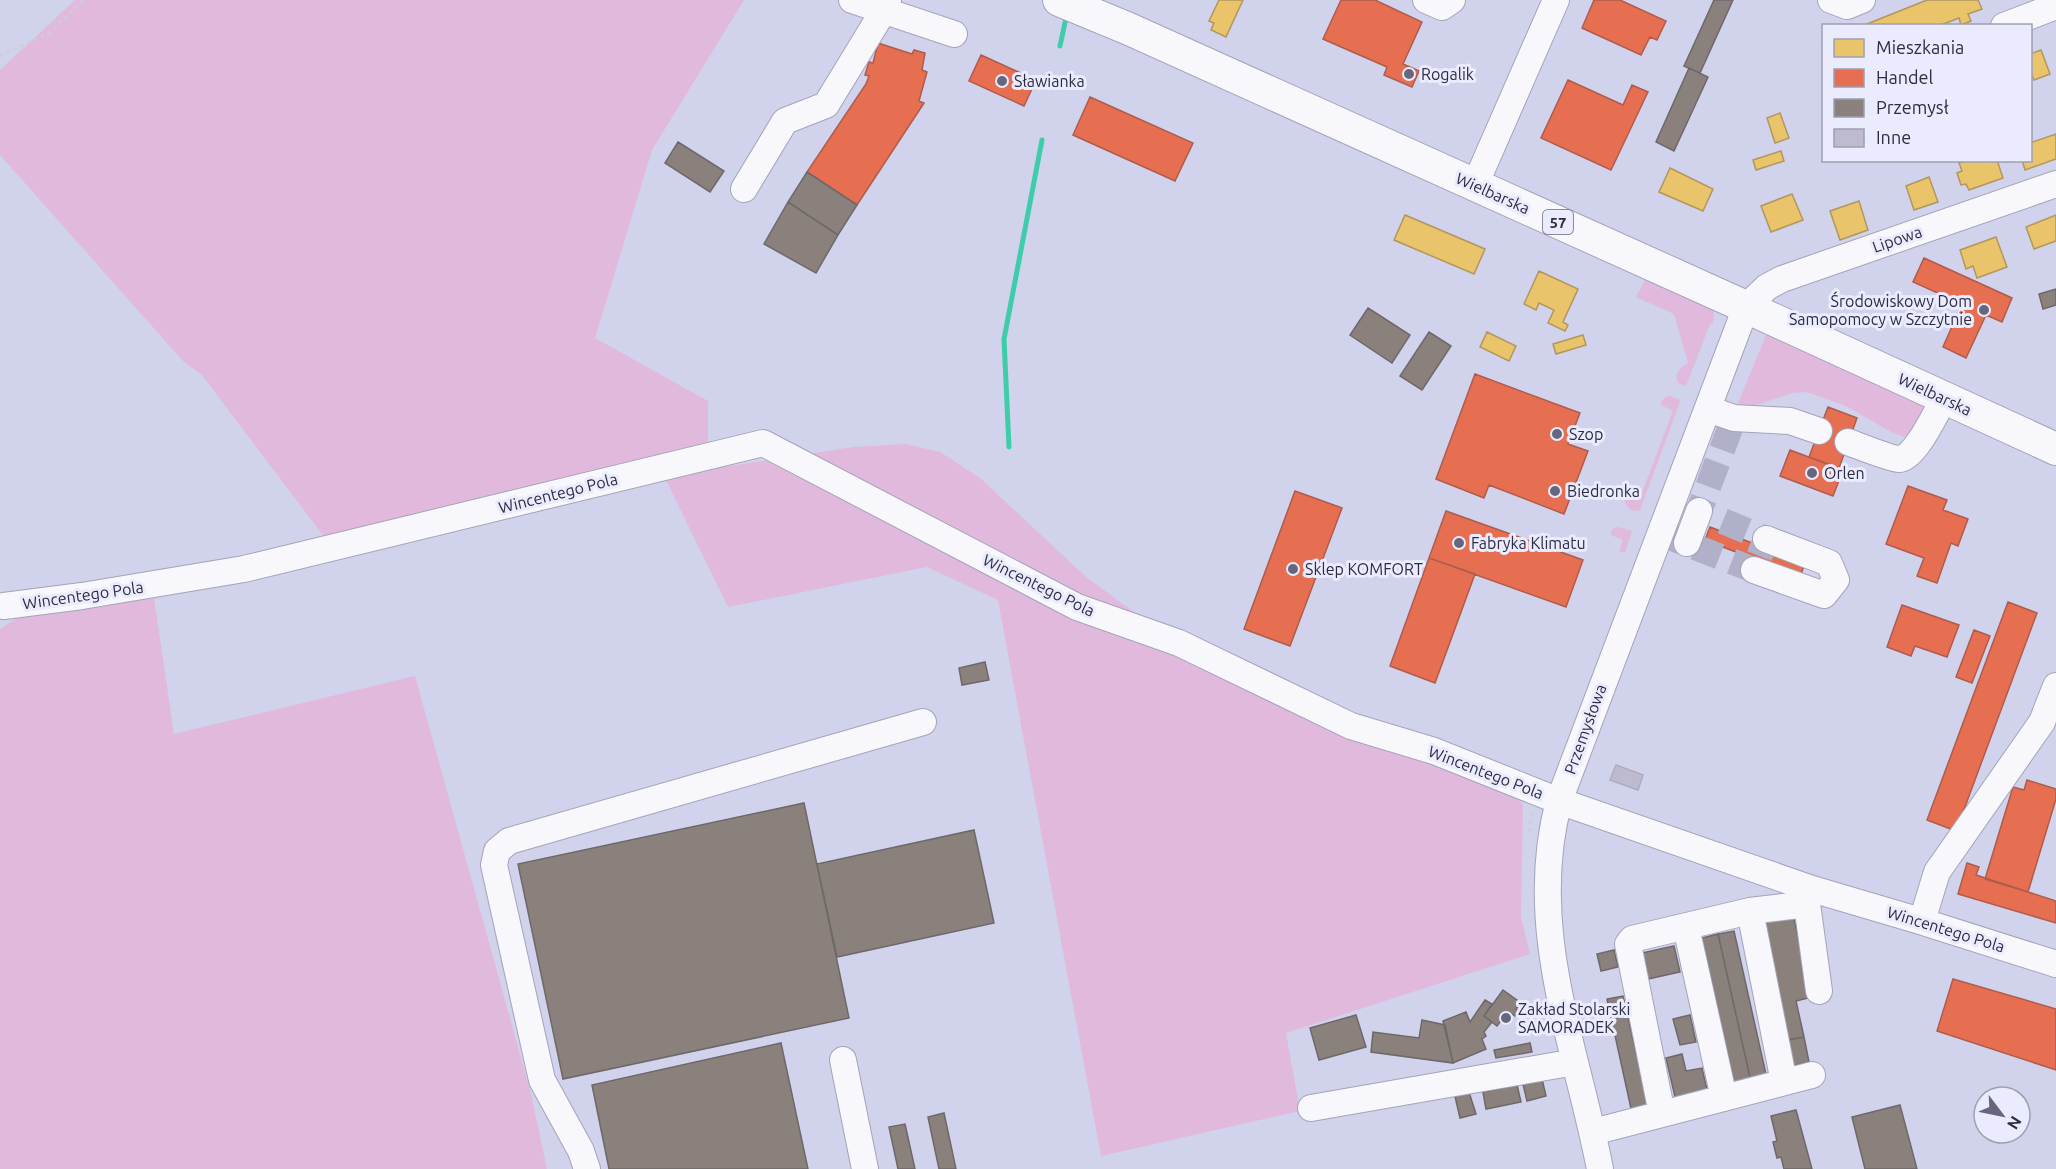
<svg xmlns="http://www.w3.org/2000/svg" width="2056" height="1169" viewBox="0 0 2056 1169" font-family="Ubuntu,sans-serif">
<rect width="100%" height="100%" fill="#d1d2eb"/>
<path fill="#e1b9dc" d="M75,0H744L652,150L595,338L708,401V447L328,542L202,375L183,361L0,155V70Z
M1647,276L1714,307L1713,323L1710,324L1686,386L1678,383C1674,374 1680,367 1688,363L1674,314L1636,297Z
M1767,333L1917,398L1923,408C1921,422 1916,428 1905,437L1893,433L1846,406L1807,392L1793,393L1750,407L1738,403Z
M1670,396L1680,400V402L1640,510C1632,514 1625,506 1624,499L1629,494L1640,498L1673,411L1661,405C1662,399 1664,397 1670,396Z
M905,444L940,452L980,478L1086,577L1142,618L1510,792L1523,804L1521,917L1530,954L1286,1033L1300,1111L1101,1156L998,600L927,567L728,607L664,476L853,447Z
M1619,527L1632,531L1625,553L1619,551L1623,540L1611,535V532L1614,528Z
M154,598L174,734L415,676L531,1094L547,1169H0V629L23,614Z"/>
<path fill="#e9c46a" stroke="#b1965e" stroke-width="1.5" d="M1219,0H1243L1226,37L1211,30L1214,23L1209,21Z
M1927,0H1978L1982,9L1968,14L1971,21L1961,25L1959,18L1938,26H1862Z
M2041,50L2050,74L2034,80L2030,71V54Z
M1780,113L1789,138L1775,143L1767,118Z
M2056,134V159L2025,170L2022,160H2030V143Z
M1781,151L1784,161L1756,170L1753,160Z
M1967,160H1997L2003,178L1969,190L1966,184L1961,185L1957,173L1962,171L1959,163Z
M1670,168L1713,189L1703,211L1659,192Z
M1929,177L1938,202L1914,210L1906,186Z
M1792,194L1803,220L1771,232L1761,206Z
M1859,201L1868,230L1840,240L1830,211Z
M1405,215L1485,249L1474,274L1394,240Z
M2056,215V241L2034,249L2026,227Z
M1996,237L2007,267L1977,278L1973,266L1966,269L1960,250Z
M1539,271L1578,289L1563,322L1568,325L1565,331L1548,323L1554,310L1539,303L1536,310L1524,304Z
M1487,332L1516,346L1509,361L1480,347Z
M1583,335L1586,345L1556,354L1553,344Z"/>
<path fill="#e76f51" stroke="#af5b4d" stroke-width="1.5" d="M1341,0H1375L1422,22L1403,64L1419,71L1412,87L1384,75L1387,67L1323,39Z
M1594,0H1620L1666,21L1657,40L1650,37L1641,55L1582,28Z
M878,43L912,54L914,50L925,53L922,70L927,72L919,101L924,103L857,205L807,172L866,84L869,76L865,75L869,62L873,63Z
M981,55L1036,80L1024,106L969,81Z
M1568,80L1623,105L1632,85L1648,92L1611,170L1541,138Z
M1090,97L1193,143L1175,181L1073,135Z
M1924,258L2012,298L2002,322L1986,315L1966,358L1943,347L1962,304L1913,282Z
M1475,374L1580,413L1568,444L1588,451L1564,514L1489,485L1484,498L1436,479Z
M1828,407L1857,418L1839,468L1809,457Z
M1790,450L1843,470L1833,496L1780,476Z
M1908,486L1947,500L1943,510L1968,519L1958,546L1951,543L1937,583L1917,576L1924,558L1886,544Z
M1295,491L1342,508L1290,646L1244,629Z
M1446,511L1583,560L1566,607L1429,558Z
M1710,527L1805,563L1800,577L1705,540Z
M1429,558L1475,574L1435,683L1390,666Z
M2008,602L2037,613L1956,831L1927,820Z
M1902,605L1959,625L1947,657L1915,646L1911,656L1887,647Z
M1974,630L1990,636L1972,683L1956,677Z
M2027,780L2056,789V799L2028,892L1985,879L2013,787L2024,790Z
M1967,863L1979,867L1976,875L2056,901V923L1958,894Z
M1953,979L2056,1009V1070L1937,1031Z"/>
<path fill="#8a817c" stroke="#6e686b" stroke-width="1.5" d="M1714,0H1733L1700,73L1684,66Z
M1689,68L1708,77L1674,151L1656,142Z
M678,142L724,171L710,192L665,163Z
M807,172L857,205L838,235L788,202Z
M788,202L838,235L816,273L764,244Z
M2056,289V305L2043,309L2039,294Z
M1368,308L1410,335L1392,363L1350,335Z
M1429,332L1451,346L1422,390L1400,376Z
M985,662L989,680L962,685L959,668Z
M804,803L849,1018L563,1079L518,864Z
M974,830L994,923L837,957L817,864Z
M1793,915L1812,997L1796,1001L1804,1037L1787,1040L1761,923Z
M1734,931L1767,1079L1751,1082L1718,934Z
M1718,934L1751,1082L1735,1086L1702,938Z
M1674,946L1680,972L1648,979L1642,953Z
M1614,950L1618,967L1601,971L1597,954Z
M1503,990L1521,1003L1516,1009L1519,1011L1515,1016L1512,1014L1510,1017L1506,1014L1497,1026L1484,1016Z
M1623,996L1649,1109L1632,1113L1607,999Z
M1485,1000L1492,1004L1484,1016L1492,1022L1484,1032L1486,1036L1482,1039L1486,1049L1453,1063L1443,1021L1466,1012L1470,1022Z
M1356,1015L1366,1047L1319,1060L1310,1028Z
M1690,1015L1696,1042L1680,1045L1673,1019Z
M1422,1020L1445,1025L1453,1063L1371,1052L1373,1032L1419,1038Z
M1804,1037L1809,1062L1793,1066L1787,1040Z
M781,1043L808,1169H609L592,1085Z
M1530,1043L1532,1052L1496,1058L1494,1050Z
M1682,1054L1686,1071L1702,1068L1708,1094L1676,1101L1666,1058Z
M1542,1079L1546,1096L1527,1101L1523,1084Z
M1517,1085L1521,1102L1486,1109L1483,1092Z
M1468,1089L1476,1114L1460,1118L1454,1092Z
M1900,1105L1917,1169H1865L1852,1117Z
M1796,1110L1812,1169H1784L1781,1157L1777,1158L1773,1142L1777,1141L1771,1116Z
M944,1113L956,1169H939L928,1117Z
M905,1124L915,1169H898L889,1127Z"/>
<g fill="none" stroke-linecap="round" stroke-linejoin="round">
<path stroke="#3fccab" stroke-width="5" d="M1060,46L1066,18
M1009,447L1004,339L1042,140"/>
</g>
<path fill="#bebbd1" stroke="#afabc1" stroke-width="1.5" d="M1616,765L1643,775L1638,790L1610,780Z"/>
<g fill="none" stroke-linecap="round" stroke-linejoin="round">
<path stroke="#b0b1c9" stroke-width="26" stroke-dasharray="26 13" stroke-linecap="butt" d="M1659,533L1754,570L1766,539L1699,511L1734,418"/>
<g stroke="#a3a4b9" stroke-width="28">
<path id="minor" d="M852,0L954,34
M1426,0L1442,7L1452,0
M1831,0L1847,6L1862,0
M2004,26L2056,6
M1475,185L1556,0
M744,189L785,121L826,105L884,10L888,0
M1708,409L1734,418L1790,421L1819,431
M1848,442C1859,446 1891,459 1899,459C1915,459 1936,412 1944,399
M1687,543L1699,511
M1754,570L1824,595L1836,580L1829,563L1766,539
M4,606L82,596L244,569L763,443L1077,607L1179,643L1351,726L1434,751L1559,801L1812,889L1917,920L2056,964
M1807,904L1819,991
M1750,911L1784,1082
M1922,921L1937,872L2042,722L2056,686
M1686,927L1724,1098
M843,1060L865,1169
M1311,1108L1575,1062
M1662,1114L1628,944L1632,939L1750,911L1807,904L1812,889
M1593,1132L1812,1075
M587,1169L581,1151L542,1080L494,865L497,851L509,841L923,722
M1600,1169C1576,1045 1525,928 1559,801L1746,307L1767,287L1782,279L2056,184"/>
</g>
<g stroke="#a3a4b9" stroke-width="34">
<path id="major" d="M1059,0L1129,29L1746,307L2056,449"/>
</g>
<path stroke="#ceced5" stroke-width="3" stroke-dasharray="3 4.5" stroke-linecap="butt" d="M0,55L46,35L84,0
M1530,831L1532,811"/>
<use href="#minor" stroke="#f8f8fc" stroke-width="26"/>
<use href="#major" stroke="#f8f8fc" stroke-width="32"/>
</g>
<g fill="#66667e" stroke="#eaebfd" stroke-width="2">
<circle cx="1409" cy="74" r="6"/>
<circle cx="1002" cy="81" r="6"/>
<circle cx="1984" cy="310" r="6"/>
<circle cx="1557" cy="434" r="6"/>
<circle cx="1812" cy="473" r="6"/>
<circle cx="1555" cy="491" r="6"/>
<circle cx="1459" cy="543" r="6"/>
<circle cx="1293" cy="569" r="6"/>
<circle cx="1506" cy="1018" r="6"/>
</g>
<g text-anchor="middle" dominant-baseline="central" stroke-width="6" stroke-linejoin="round" paint-order="stroke">
<rect fill="#eaebfd" stroke="#66657b" stroke-width="1.5" x="1543" y="210" width="30" height="24" rx="4.5"/>
<g font-size="15" font-weight="bold" fill="#2d2c43">
<text x="1558" y="222">57</text>
</g>
<g font-size="16" fill="#2d2c43" stroke="#eaebfd" text-anchor="start">
<text x="1421" y="74">Rogalik</text>
<text x="1014" y="81">Sławianka</text>
<text x="1972" y="301" text-anchor="end">Środowiskowy Dom<tspan x="1972" dy="18">Samopomocy w Szczytnie</tspan></text>
<text x="1569" y="434">Szop</text>
<text x="1824" y="473">Orlen</text>
<text x="1567" y="491">Biedronka</text>
<text x="1471" y="543">Fabryka Klimatu</text>
<text x="1305" y="569">Sklep KOMFORT</text>
<text x="1518" y="1009">Zakład Stolarski<tspan x="1518" dy="18">SAMORADEK</tspan></text>
</g>
<g font-size="16" fill="#2d2c43" stroke="#eaebfd">
<text transform="translate(1493 193) rotate(24)">Wielbarska</text>
<text transform="translate(1897 239) rotate(-19)">Lipowa</text>
<text transform="translate(1935 394) rotate(25)">Wielbarska</text>
<text transform="translate(558 493) rotate(-14)">Wincentego Pola</text>
<text transform="translate(1039 585) rotate(26)">Wincentego Pola</text>
<text transform="translate(83 595) rotate(-8)">Wincentego Pola</text>
<text transform="translate(1585 729) rotate(-70)">Przemysłowa</text>
<text transform="translate(1486 772) rotate(21)">Wincentego Pola</text>
<text transform="translate(1946 929) rotate(17)">Wincentego Pola</text>
</g>
</g>
<rect x="1822" y="24" width="210" height="138" fill="#eaebfd" stroke="#9e9fb3" stroke-width="1.5"/>
<rect x="1834" y="39" width="30" height="18" fill="#e9c46a" stroke="#9e9fb3" stroke-width="1.5"/>
<text x="1876" y="54" font-size="18" fill="#2d2c43">Mieszkania</text>
<rect x="1834" y="69" width="30" height="18" fill="#e76f51" stroke="#9e9fb3" stroke-width="1.5"/>
<text x="1876" y="84" font-size="18" fill="#2d2c43">Handel</text>
<rect x="1834" y="99" width="30" height="18" fill="#8a817c" stroke="#9e9fb3" stroke-width="1.5"/>
<text x="1876" y="114" font-size="18" fill="#2d2c43">Przemysł</text>
<rect x="1834" y="129" width="30" height="18" fill="#bebbd1" stroke="#9e9fb3" stroke-width="1.5"/>
<text x="1876" y="144" font-size="18" fill="#2d2c43">Inne</text>
<g transform="translate(2002 1115) rotate(122)"><circle r="28" fill="#eaebfd" stroke="#9e9fb3" stroke-width="1.5"/>
<path d="M0-4.5L10 22L0 15L-10 22Z" fill="#66667e"/>
<text y="-9" font-size="16" font-weight="bold" text-anchor="middle" fill="#2d2c43">N</text>
</g>
</svg>
